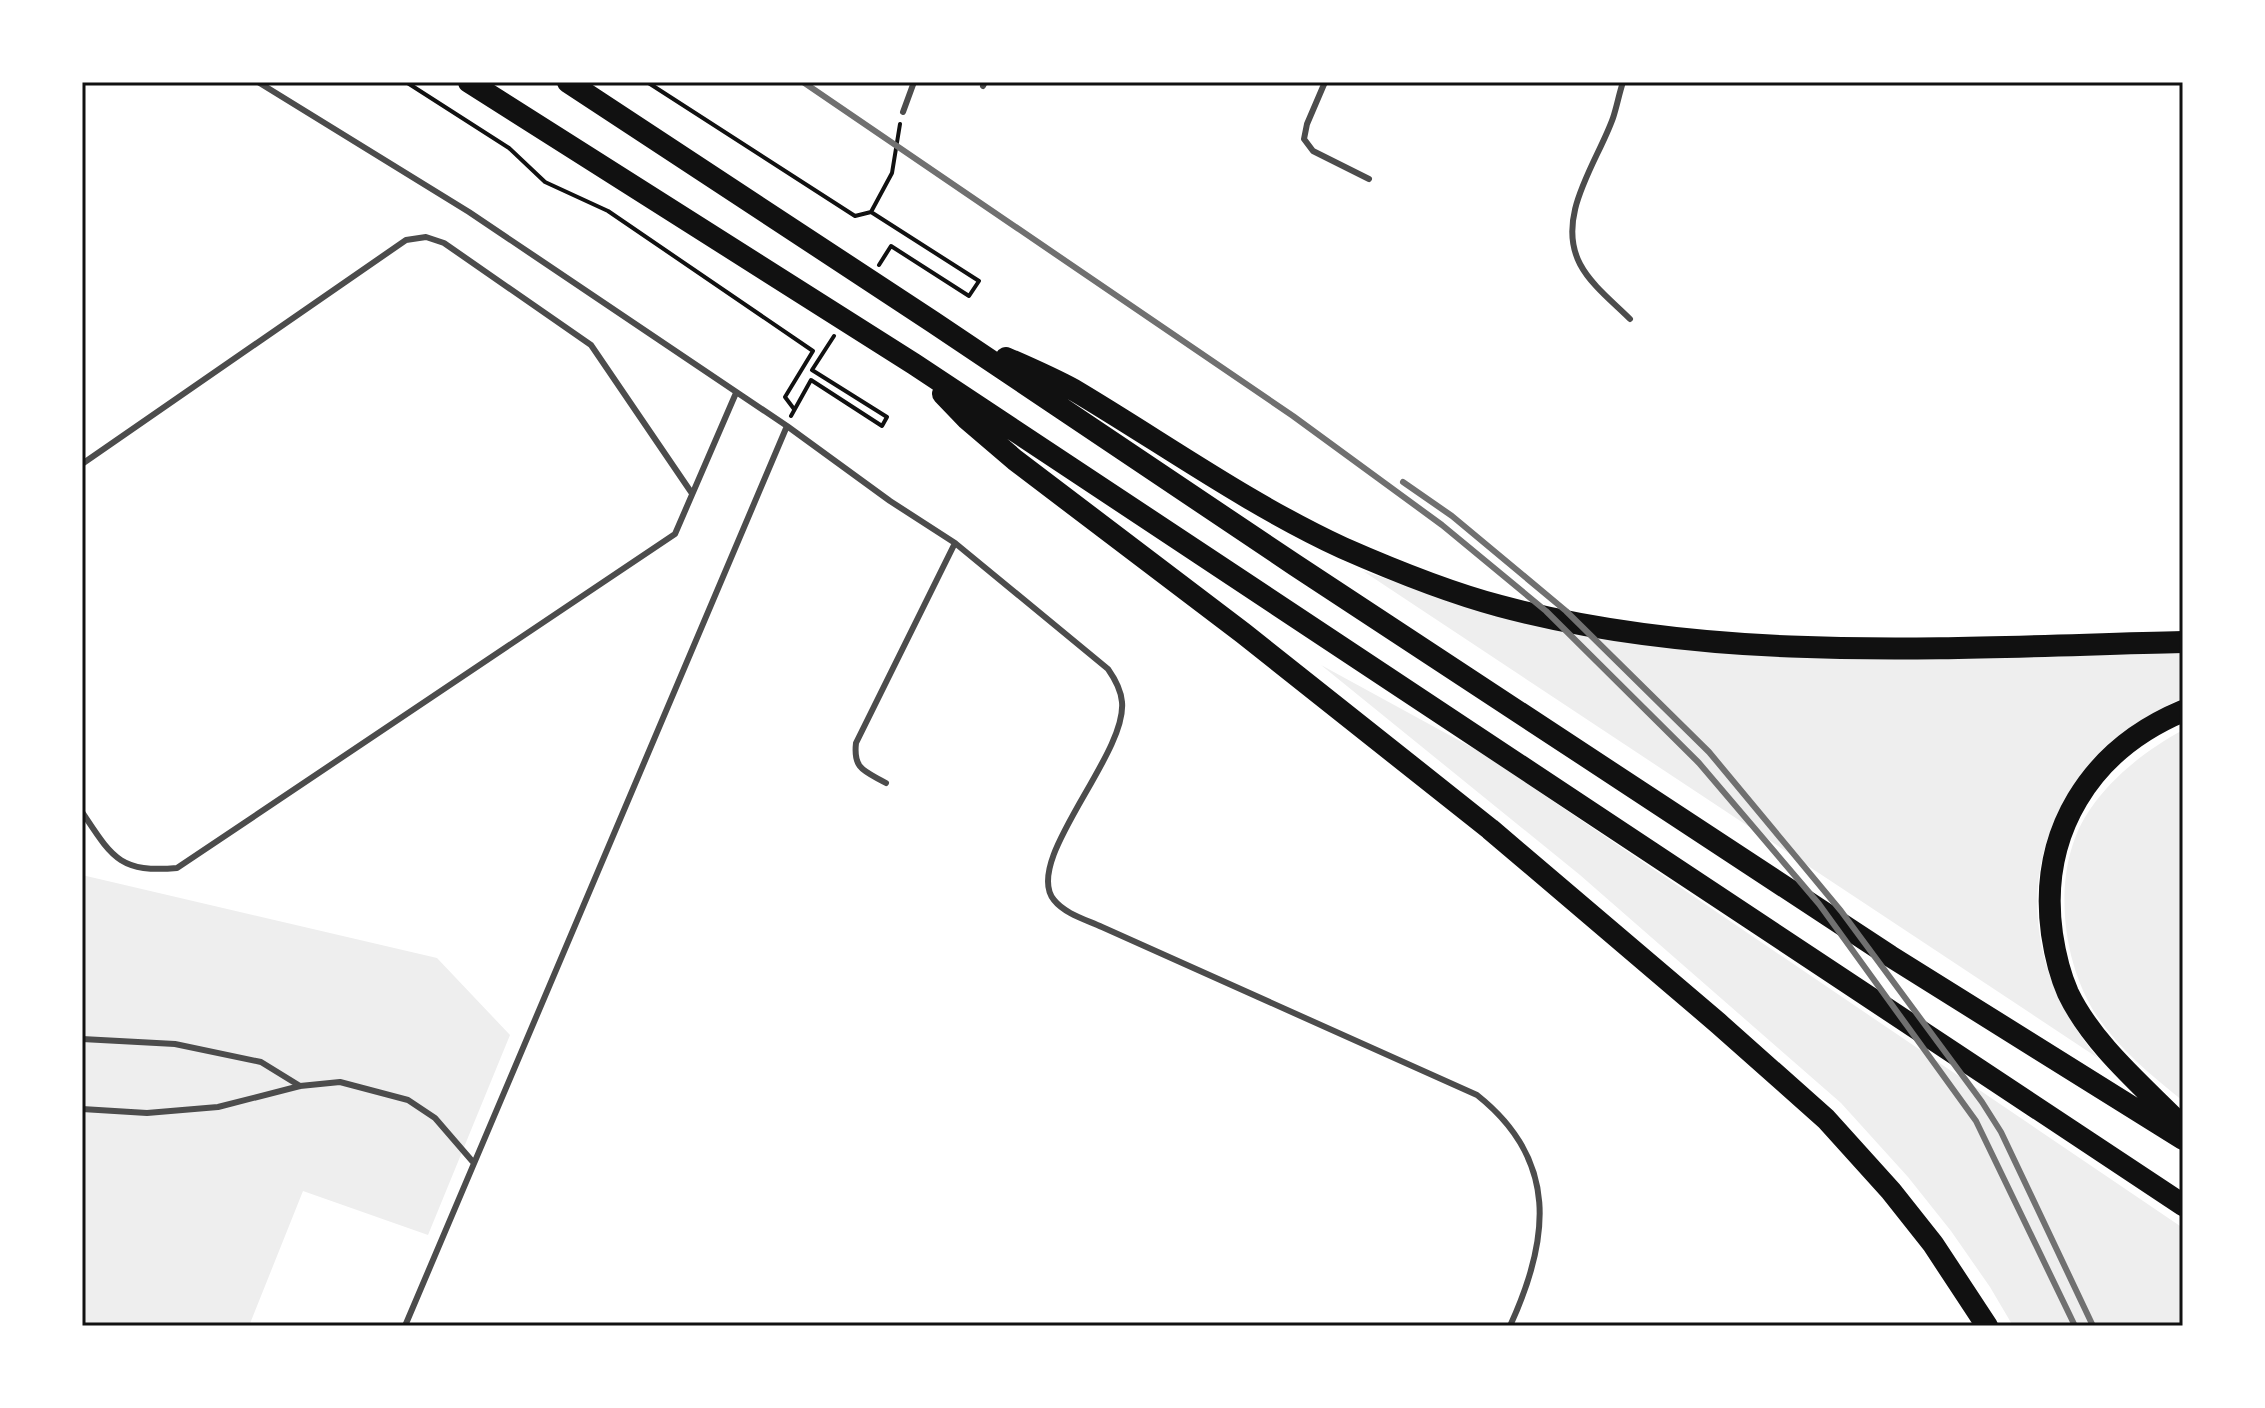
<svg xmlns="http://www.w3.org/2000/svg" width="2265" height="1408" viewBox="0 0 2265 1408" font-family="'Roboto Serif',serif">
<rect width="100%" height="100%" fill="#fff"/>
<path fill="#eee" d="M1363,571L1441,597L1573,633L2183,652V698C2031,764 1990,931 2098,1058Z
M1321,665L1482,753L2183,1228V1326H2013L1990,1287L1951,1231L1908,1177L1841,1103L1580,875Z
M2183,730V1101C2151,1075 2120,1050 2097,1016C2060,960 2050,865 2091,808C2113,776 2149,748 2183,730Z
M82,875L437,958L510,1035L428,1235L303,1191L249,1326H82Z"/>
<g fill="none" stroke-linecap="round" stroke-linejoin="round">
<path stroke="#111" stroke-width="4" d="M406,82L509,148L545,182L608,211L813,351L785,397L794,409
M647,82L855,216L871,212L979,281L969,296L891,246L879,265
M871,212L892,173L900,124
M791,416L811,380L882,426L887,417L812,370L834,336"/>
<path stroke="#4c4c4c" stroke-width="6" d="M258,82L469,212L787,426L890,501L955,543L1108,669C1115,679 1121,689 1122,702C1127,755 1022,861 1054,900C1065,914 1087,920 1102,927L1477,1095C1559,1160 1550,1239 1510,1326
M1325,82L1307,124L1304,139L1313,151L1369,179
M1623,82C1619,94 1617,106 1613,118C1597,163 1555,216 1580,264C1591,285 1613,302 1630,319
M983,86L985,82
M903,112L914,82
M82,464L406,240L426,237L444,243L591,345L691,492
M886,783C865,771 853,770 856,743L955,543
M82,812C112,857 119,873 177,868L675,534L736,393
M82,1039L175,1044L261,1062L300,1086
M82,1109L147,1113L218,1107L300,1086L340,1082L408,1100L435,1118L473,1162
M405,1326L787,426"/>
<path stroke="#111" stroke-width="22" d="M469,82L914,364L2183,1205
M568,82L933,322L1295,565L1890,956L2183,1139
M1006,358C1029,368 1052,378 1074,390C1163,443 1248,504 1343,548C1393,570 1447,592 1500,606C1720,665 1958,647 2183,642
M943,394L967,419L1015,460L1243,633L1490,829L1718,1023L1826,1119L1891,1191L1933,1244L1987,1326
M2183,711C2090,750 2038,833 2052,934C2055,954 2060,975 2068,993C2093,1045 2143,1086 2183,1127"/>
<path stroke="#707070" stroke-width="6" d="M803,82L1293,416L1442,525L1546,611L1699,763L1819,904L1976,1121L2075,1326
M1403,482L1452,516L1566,611L1709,752L1841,911L1982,1102L2001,1132L2093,1326"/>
</g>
<rect width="2265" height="1408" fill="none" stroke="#ffffff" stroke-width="168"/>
<rect x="84" y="84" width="2097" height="1240" fill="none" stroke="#111" stroke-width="3"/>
</svg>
